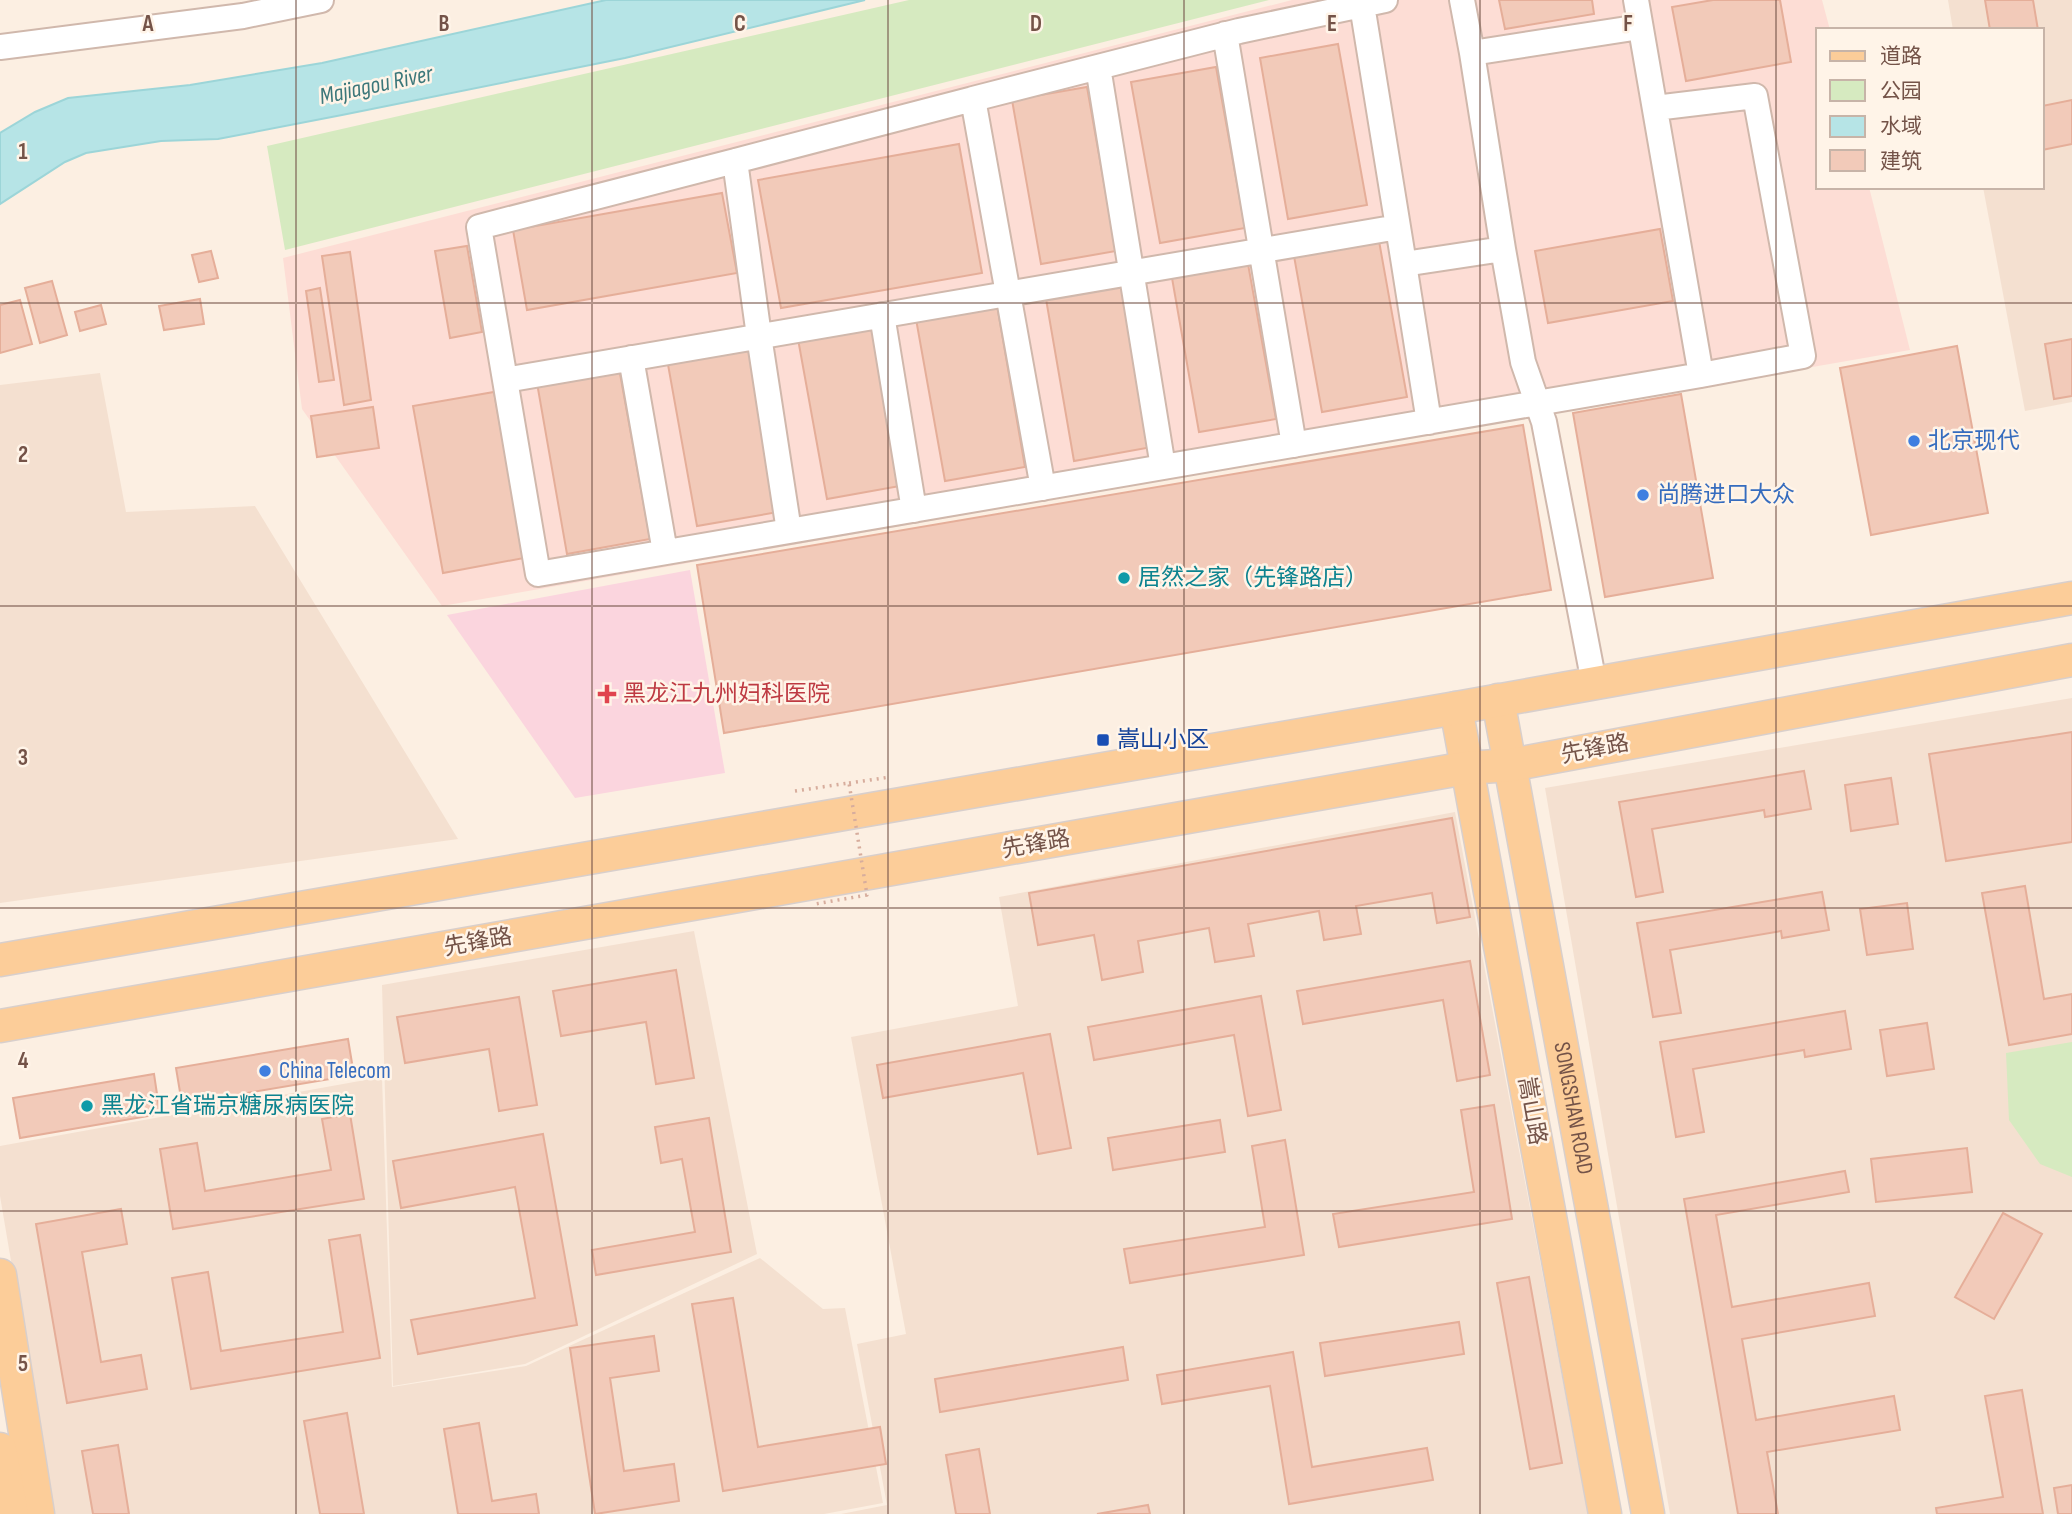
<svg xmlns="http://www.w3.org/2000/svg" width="2072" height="1514" viewBox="0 0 2072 1514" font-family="'Sofia Sans Condensed','Noto Sans SC',sans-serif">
<rect width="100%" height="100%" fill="#fcefe2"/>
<path fill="#f4e0d0" d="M1948,0H2072V402L2025,411L1983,187H2042V30H1953Z
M100,373L126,512L255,506L458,839L0,903V385Z
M2072,698V1514H1670L1545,788Z
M1455,812L1588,1514H841L887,1505L857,1344L906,1334L851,1037L1018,1006L999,897Z
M694,931L757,1254L525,1364L393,1386L382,985Z
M382,1077L392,1387L526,1366L760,1258L823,1309L845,1308L883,1503L824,1514H54L0,1196V1146Z"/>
<path fill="#fdddd5" d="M1292,0H1822L1830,30H1818V187H1869L1910,350L442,606L302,409L283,258Z"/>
<path fill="#fbd5de" d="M690,570L725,773L575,798L447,615Z"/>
<path fill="#d6eac0" d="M909,0H1269L285,250L267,146Z
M2072,1042V1177L2040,1164L2009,1120L2006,1053Z"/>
<path fill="#b6e4e6" stroke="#9cd5d8" stroke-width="2" d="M606,0H865L625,58L342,115L218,139L161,141L86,153L65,162L0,204V133L35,112L68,98L190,85L322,63Z"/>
<path fill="#f2cab9" stroke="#e5ae99" stroke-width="2" d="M1499,0H1592L1594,14L1505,29Z
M1713,0H1780L1791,62L1686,81L1672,7Z
M1985,0H2033L2038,30H1990Z
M1338,44L1367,205L1288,219L1260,58Z
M1216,67L1245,228L1160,243L1131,82Z
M1087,87L1116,251L1041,264L1012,100Z
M2072,100V144L2042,150V106Z
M959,144L982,273L781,308L758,180Z
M722,193L737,273L527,310L513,230Z
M1660,229L1673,301L1548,323L1535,251Z
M1379,241L1407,397L1322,412L1294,256Z
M467,246L482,332L450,338L435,251Z
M211,251L218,278L199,282L192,255Z
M350,252L371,400L344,405L322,256Z
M1248,264L1276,419L1199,432L1172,278Z
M52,281L67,335L40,343L25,288Z
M1123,285L1152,447L1074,461L1046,299Z
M320,288L334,380L319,382L306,291Z
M200,299L204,324L164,330L159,306Z
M20,300L32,344L0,353V305Z
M101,305L106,324L80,331L75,312Z
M997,305L1025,467L945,481L916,319Z
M872,326L900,486L827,499L798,339Z
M2072,339V396L2054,399L2045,344Z
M748,344L778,512L697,526L667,359Z
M1957,346L1988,513L1871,535L1840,368Z
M619,368L650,539L567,554L537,383Z
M494,392L524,558L443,573L413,406Z
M1681,394L1713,578L1605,597L1573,413Z
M373,407L379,448L317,457L311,416Z
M1523,425L1551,590L724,733L697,565Z
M2072,732V842L1946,861L1929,754Z
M1804,771L1811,809L1765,817L1764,810L1652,829L1663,892L1636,897L1619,802Z
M1891,778L1898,824L1851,831L1845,785Z
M1452,818L1470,917L1437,923L1432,893L1356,906L1361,934L1324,940L1319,911L1248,924L1254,956L1215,962L1209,928L1138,941L1143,972L1102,980L1094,935L1038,945L1029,893Z
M2025,886L2044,999L2072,994V1034L2009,1045L1982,893Z
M1822,892L1829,930L1782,938L1781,931L1670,950L1681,1013L1653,1017L1637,923Z
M1907,903L1913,949L1867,955L1860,909Z
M1470,961L1490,1075L1457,1081L1443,1000L1303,1024L1297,991Z
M676,970L694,1078L656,1084L646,1022L561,1036L553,991Z
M1261,996L1281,1110L1248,1116L1234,1035L1094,1060L1088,1027Z
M519,997L537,1105L499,1111L489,1049L405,1063L397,1017Z
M1845,1011L1851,1049L1805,1057L1804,1050L1693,1069L1704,1132L1676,1137L1660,1042Z
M1927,1023L1934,1069L1887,1076L1880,1030Z
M1050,1034L1071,1148L1038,1154L1023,1073L883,1098L877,1065Z
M348,1039L354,1075L182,1104L176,1068Z
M154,1074L160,1114L20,1138L13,1098Z
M1494,1105L1512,1219L1339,1247L1333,1214L1474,1192L1461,1110Z
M350,1114L364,1199L173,1229L160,1149L197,1143L205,1191L331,1170L322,1119Z
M709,1118L731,1252L596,1275L592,1250L695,1232L682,1159L661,1163L655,1127Z
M1220,1120L1225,1152L1113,1170L1108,1138Z
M543,1134L577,1325L418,1354L411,1320L535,1298L515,1187L401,1208L393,1161Z
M1285,1140L1304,1255L1130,1283L1124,1249L1265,1227L1252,1146Z
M1967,1148L1972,1192L1876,1202L1871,1159Z
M1845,1171L1849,1192L1716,1215L1732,1307L1869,1283L1875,1316L1742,1339L1756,1420L1894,1396L1900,1430L1767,1452L1778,1514H1738L1684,1199Z
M121,1209L127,1244L82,1252L101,1362L141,1355L147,1389L67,1403L36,1224Z
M2003,1213L2042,1234L1994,1319L1955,1297Z
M360,1235L380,1358L191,1389L172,1278L208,1272L221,1351L343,1332L329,1240Z
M1529,1277L1562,1463L1530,1469L1497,1283Z
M733,1298L758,1447L880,1427L886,1464L723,1491L692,1304Z
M1459,1322L1464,1354L1325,1376L1320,1343Z
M654,1336L659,1371L610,1378L624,1471L674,1464L679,1501L595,1514L570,1348Z
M1123,1347L1128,1380L940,1412L935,1379Z
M1293,1352L1312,1467L1427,1448L1433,1480L1289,1504L1270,1386L1162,1404L1157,1375Z
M2022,1390L2043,1514H1937L1936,1508L2003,1497L1985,1396Z
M347,1413L364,1514H320L304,1421Z
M479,1423L492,1501L536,1494L539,1514H458L444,1429Z
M118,1445L129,1514H93L82,1451Z
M979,1449L990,1514H956L946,1455Z
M2072,1485V1514H2058L2054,1488Z
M1148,1505L1150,1514H1097Z"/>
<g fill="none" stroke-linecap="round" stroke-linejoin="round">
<g stroke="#d0b8ac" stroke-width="28">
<path id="minor" d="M1462,0L1472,53
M1636,0L1701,375
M1362,5L1398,227
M1225,34L1294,445
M0,47L243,16L321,0
M1098,67L1163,467
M735,161L973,99
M1503,249L1472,53L1640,27
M1404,264L1429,422
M882,315L914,510
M631,358L665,552
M505,380L1398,227L1404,264L1503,249L1523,362L1544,422L1594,683
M1043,488L973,99L1239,31L1385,0
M789,531L759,336L735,161L479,227L538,574L1701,375L1803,356L1755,96L1655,108"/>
</g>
<g stroke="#d8cfcc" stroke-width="35">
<g id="major">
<path id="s1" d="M1498,700L1648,1514"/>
<path d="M1456,708L1605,1514"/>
<path d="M0,960L1456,708L2072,598"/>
<path d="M0,1026L1466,768L1511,765L2072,660"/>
<path d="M0,1275L38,1514"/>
<path d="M0,1449L12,1514"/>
</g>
</g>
<path stroke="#d7ad9d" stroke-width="3.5" stroke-dasharray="2 5" stroke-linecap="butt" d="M849,783L890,777"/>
<use href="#minor" stroke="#fff" stroke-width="24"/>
<use href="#major" stroke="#fccd99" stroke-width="32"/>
<path stroke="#d7ad9d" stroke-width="3.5" stroke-dasharray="2 5" stroke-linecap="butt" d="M795,791L849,783L867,895L815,904"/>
</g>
<path fill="none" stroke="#745348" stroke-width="2" stroke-opacity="0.55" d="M296,0V1514M592,0V1514M888,0V1514M1184,0V1514M1480,0V1514M1776,0V1514M0,303H2072M0,606H2072M0,908H2072M0,1211H2072"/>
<g fill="#3f7fe0" stroke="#fff4e8" stroke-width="2.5">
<circle cx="1914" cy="441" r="7"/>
<circle cx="1643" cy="495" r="7"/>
<circle cx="265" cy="1071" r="7"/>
</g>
<g fill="#0f9aa8" stroke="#fff4e8" stroke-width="2.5">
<circle cx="1124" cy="578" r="7"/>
<circle cx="87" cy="1106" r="7"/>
</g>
<path fill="#e0444e" stroke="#fff4e8" stroke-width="2.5" d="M603.5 683.5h7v7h7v7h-7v7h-7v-7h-7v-7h7z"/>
<rect fill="#1a4fb4" stroke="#fff4e8" stroke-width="2.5" x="1096" y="733" width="14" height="14" rx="3.5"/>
<g text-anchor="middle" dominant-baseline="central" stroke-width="5" stroke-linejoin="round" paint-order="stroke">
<g font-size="23" fill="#366cbe" stroke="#fff4e8" text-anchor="start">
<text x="1928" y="441">北京现代</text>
<text x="1657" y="495">尚腾进口大众</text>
<text x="279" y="1071">China Telecom</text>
</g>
<g font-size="23" fill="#0d838f" stroke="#fff4e8" text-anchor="start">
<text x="1138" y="578">居然之家（先锋路店）</text>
<text x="101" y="1106">黑龙江省瑞京糖尿病医院</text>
</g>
<g font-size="23" fill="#be3a42" stroke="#fff4e8" text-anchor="start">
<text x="623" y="694">黑龙江九州妇科医院</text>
</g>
<g font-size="23" fill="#164399" stroke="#fff4e8" text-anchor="start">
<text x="1117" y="740">嵩山小区</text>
</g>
<g font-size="23" fill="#745348" stroke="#fff4e8">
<text transform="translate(1595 749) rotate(-11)">先锋路</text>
<text transform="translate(1036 844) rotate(-10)">先锋路</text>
<text transform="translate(478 942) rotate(-10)">先锋路</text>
<text stroke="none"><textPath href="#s1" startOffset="415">SONGSHAN ROAD</textPath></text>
<text transform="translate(1532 1111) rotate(80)">嵩山路</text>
</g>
<g font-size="24" font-style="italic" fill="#3c777a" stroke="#fff4e8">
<text transform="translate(376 85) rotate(-12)">Majiagou River</text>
</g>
</g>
<g font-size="23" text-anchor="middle" font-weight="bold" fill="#745348" stroke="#fff4e8" stroke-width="5" stroke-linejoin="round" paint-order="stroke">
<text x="148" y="31">A</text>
<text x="444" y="31">B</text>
<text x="740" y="31">C</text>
<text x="1036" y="31">D</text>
<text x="1332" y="31">E</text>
<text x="1628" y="31">F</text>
<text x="23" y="159">1</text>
<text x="23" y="462">2</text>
<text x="23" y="765">3</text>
<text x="23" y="1068">4</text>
<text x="23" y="1371">5</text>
</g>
<rect x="1816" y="28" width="228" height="161" fill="#fff4e8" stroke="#c7b4a8" stroke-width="2"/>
<rect x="1830" y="51" width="35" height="10" fill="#fccd99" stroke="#c7b4a8" stroke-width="2"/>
<text x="1880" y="63" font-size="21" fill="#745348">道路</text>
<rect x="1830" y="80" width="35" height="21" fill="#d6eac0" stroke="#c7b4a8" stroke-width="2"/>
<text x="1880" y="98" font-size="21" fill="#745348">公园</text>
<rect x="1830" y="116" width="35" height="21" fill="#b6e4e6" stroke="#c7b4a8" stroke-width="2"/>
<text x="1880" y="133" font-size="21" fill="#745348">水域</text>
<rect x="1830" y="150" width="35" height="21" fill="#f2cab9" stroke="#c7b4a8" stroke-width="2"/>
<text x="1880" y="168" font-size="21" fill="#745348">建筑</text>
</svg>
